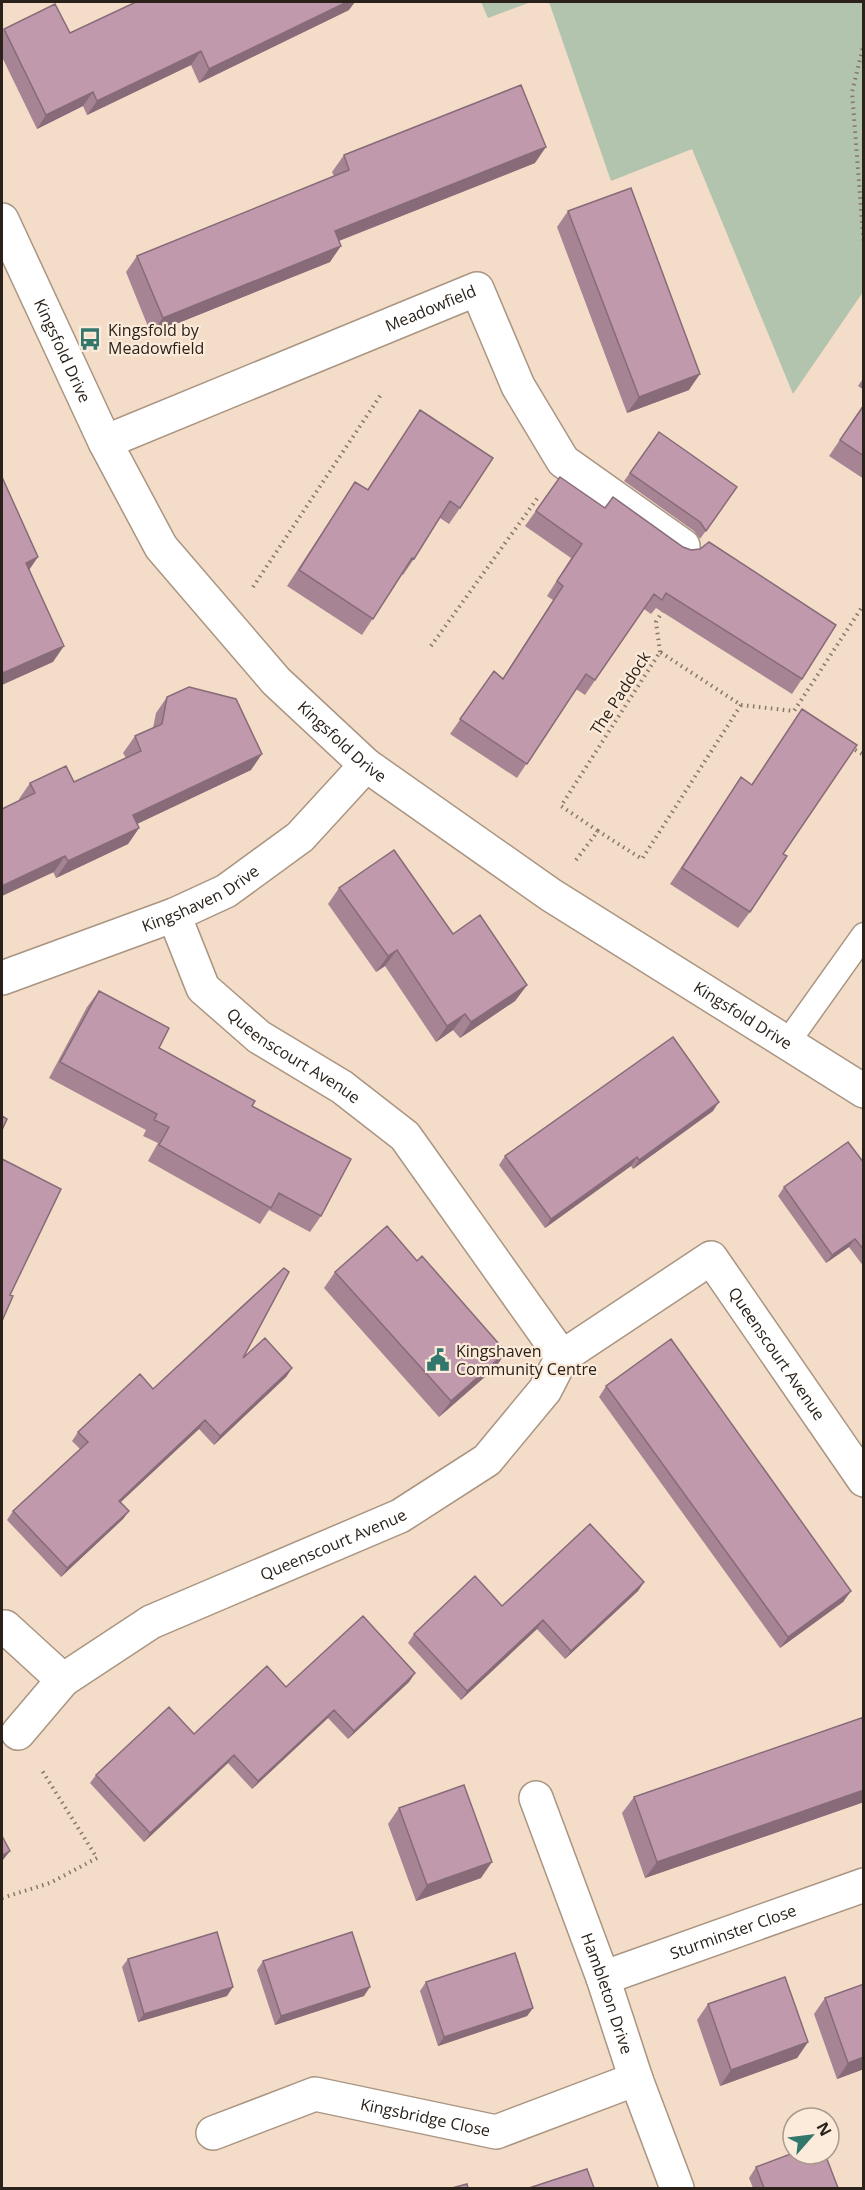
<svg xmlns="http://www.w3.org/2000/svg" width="865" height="2190" viewBox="0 0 865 2190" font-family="'Open Sans',sans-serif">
<rect width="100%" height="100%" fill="#f3dcc8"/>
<path fill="#b2c3ae" d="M481,2H531L488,18Z
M549,2H863V292L793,394L692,149L611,181Z"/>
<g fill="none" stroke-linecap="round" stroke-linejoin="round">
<g stroke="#aa9582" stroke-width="27">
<path id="service" d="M787,1043L864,935"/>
</g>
<g stroke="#aa9582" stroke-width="36">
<g id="minor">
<path id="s1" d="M2,220L105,442L161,547L276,681L366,765L551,895L864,1091"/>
<path id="s2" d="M105,442L477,289L518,386L563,461L683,546"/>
<path id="s3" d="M174,915L203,988L259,1037L342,1087L405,1136L562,1357"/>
<path id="s4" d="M2,978L174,915L226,891L300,837L366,765"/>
<path id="s5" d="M5,1627L63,1680L151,1622L400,1516L487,1460L545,1390L562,1357L711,1258L864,1480"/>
<path d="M18,1733L63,1680"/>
<path id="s6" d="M536,1798L603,1978L636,2079L677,2188"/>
<path id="s7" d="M603,1978L864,1885"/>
<path id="s8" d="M213,2133L315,2094L496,2132L636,2079"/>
</g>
</g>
<path stroke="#86776a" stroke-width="4" stroke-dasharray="1.5 4.5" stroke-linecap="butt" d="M864,43L852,92L864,247
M253,587L382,393
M431,646L539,496
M660,652L656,622L664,609
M741,705L794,711L864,604
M850,747L864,755
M576,860L598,831L642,859L741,705L660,652L561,806L598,831
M2,1898L50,1883L97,1858L41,1769"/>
<use href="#service" stroke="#fff" stroke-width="24"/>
<use href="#minor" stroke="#fff" stroke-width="33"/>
</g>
<path fill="#a68494" d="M349,10L199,83L191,65L87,115L83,106L37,129L2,57V33L4,29L70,33Z
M344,155L535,163L339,241L330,262L151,334L126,272L137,256L334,176L332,172Z
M568,211L689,390L627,413L557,227Z
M864,377V390L858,386Z
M864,404V479L829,456Z
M420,410L460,508L449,524L440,518L414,559L403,575L402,574L362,635L287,586L355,482L367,490Z
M659,432L737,487L700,539L694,531L624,481Z
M560,477L802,679L792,694L656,608L651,614L644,609L585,695L576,689L517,778L450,734L494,671L503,678L553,600L547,596L571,558L525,526Z
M167,697L251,770L137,824L139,828L128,844L56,878L19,799L30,783L74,782L126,758L123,753L135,736L153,728L156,713Z
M802,709L783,854L750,912L738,928L670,884L741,777L751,785Z
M339,888L453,934L527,985L515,1001L460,1038L453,1030L436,1042L385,966L376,972L328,904Z
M99,991L159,1048L252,1106L321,1216L310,1232L269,1210L260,1224L148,1161L158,1143L143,1136L146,1130L49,1078L87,1007Z
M713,1111L633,1169L631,1166L545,1228L499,1165L505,1156Z
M864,1163V1267L849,1247L826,1263L778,1196L784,1187Z
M417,1261L506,1352L495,1368L439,1417L324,1288L335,1272Z
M243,1358L292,1368L286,1377L214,1445L199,1429L121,1502L129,1511L123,1519L61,1577L7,1520L13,1511L80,1449L72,1441L78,1432L153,1389Z
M606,1386L851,1591L843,1602L780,1648L599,1397Z
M644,1582L638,1591L565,1659L537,1629L461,1700L408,1643L414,1634L502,1606Z
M415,1673L409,1682L348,1739L328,1718L252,1789L228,1763L144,1842L90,1783L96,1775L194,1734L286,1687Z
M864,1717V1802L645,1878L622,1813L634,1797Z
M399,1808L481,1878L416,1901L388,1824Z
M128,1959L227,1996L138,2022L122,1967Z
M263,1961L364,1996L275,2025L257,1970Z
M426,1982L533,2008L527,2016L438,2046L420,1991Z
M864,1984V2069L837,2079L814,2014L825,1998Z
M708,2004L808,2042L797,2058L720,2086L697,2020Z
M756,2167L838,2188H753L749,2178Z"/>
<path fill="#876b78" d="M347,2H355L349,10L199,83L209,69Z
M201,51L191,65L87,115L97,101Z
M93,92L83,106L37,129L46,115Z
M546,147L535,163L323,247L335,231Z
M341,246L330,262L151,334L163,318Z
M700,374L689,390L627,413L639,397Z
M38,557L27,573L26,563Z
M64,646L53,662L2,685V676L3,673Z
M262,754L251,770L122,831L133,815Z
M139,828L128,844L56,878L68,861Z
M65,856L54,872L2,896V886Z
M397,950L385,966L376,972L388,956Z
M527,985L515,1001L460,1038L471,1022Z
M465,1014L453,1030L436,1042L447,1026Z
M719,1102L713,1111L633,1169L639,1160Z
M637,1157L631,1166L545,1228L551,1219Z
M855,1239L849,1247L826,1263L832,1255Z
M506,1352L495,1368L439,1417L451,1401Z
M292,1368L286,1377L214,1445L220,1436Z
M205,1420L199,1429L113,1509L119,1501Z
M129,1511L123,1519L61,1577L67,1568Z
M644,1582L638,1591L565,1659L571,1651Z
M851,1591L843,1602L780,1648L788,1637Z
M543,1620L537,1629L461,1700L467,1691Z
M415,1673L409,1682L348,1739L354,1731Z
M334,1710L328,1718L252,1789L258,1781Z
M234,1755L228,1763L144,1842L150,1833Z
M864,1790V1802L645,1878L657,1862Z
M10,1851L3,1860L2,1861V1856Z
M492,1862L481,1878L416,1901L427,1885Z
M233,1987L227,1996L138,2022L144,2014Z
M370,1987L364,1996L275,2025L281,2016Z
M533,2008L527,2016L438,2046L444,2037Z
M808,2042L797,2058L720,2086L731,2070Z
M864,2057V2069L837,2079L848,2063Z"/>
<path fill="#c199ac" stroke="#876b78" stroke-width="1.5" d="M136,2H347L209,69L201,51L97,101L93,92L46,115L4,29L55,4L70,33Z
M521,85L546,147L335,231L341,246L163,318L137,256L349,170L344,155Z
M631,188L700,374L639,397L568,211Z
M864,405V456L840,440Z
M420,410L493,458L460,508L450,501L414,559L412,558L373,619L299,570L355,482L368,490Z
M659,432L737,487L706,531L700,522L630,473Z
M2,477L38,557L26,563L64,646L3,673L2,669Z
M560,477L605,508L613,497L683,547L691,550L700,549L709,542L836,625L802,679L666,593L662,600L654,594L595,680L586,674L527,764L460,719L494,671L503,679L563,586L557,581L582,544L536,511Z
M189,687L236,699L262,754L133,815L139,828L68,861L65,856L2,886V809L35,793L30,783L66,766L74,782L141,751L135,736L162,724L167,697Z
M802,709L857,745L783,854L787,856L750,912L682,868L741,777L752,785Z
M394,850L453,934L480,915L527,985L471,1022L465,1014L447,1026L397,950L388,956L339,888Z
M99,991L169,1028L159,1048L255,1101L252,1106L351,1159L321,1216L279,1193L271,1208L159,1145L169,1127L154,1120L157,1114L60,1062Z
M673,1037L719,1102L639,1160L637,1157L551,1219L505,1156Z
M2,1116L7,1119L2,1130Z
M848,1142L864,1163V1250L855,1239L832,1255L784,1187Z
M2,1159L61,1189L10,1295L13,1296L2,1321Z
M387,1226L417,1261L422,1256L506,1352L451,1401L335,1272Z
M284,1268L289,1272L243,1358L265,1338L292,1368L220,1436L205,1420L119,1501L129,1511L67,1568L13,1511L88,1442L78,1432L140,1374L153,1389Z
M671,1339L851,1591L788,1637L606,1386Z
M590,1524L644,1582L571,1651L543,1620L467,1691L414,1634L475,1576L502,1606Z
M363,1616L415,1673L354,1731L334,1710L258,1781L234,1755L150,1833L96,1775L169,1707L194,1734L267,1666L286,1687Z
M864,1717V1790L657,1862L634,1797Z
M464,1785L492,1862L427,1885L399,1808Z
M2,1836L10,1851L2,1856Z
M217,1932L233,1987L144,2014L128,1959Z
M352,1932L370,1987L281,2016L263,1961Z
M515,1953L533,2008L444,2037L426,1982Z
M785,1977L808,2042L731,2070L708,2004Z
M864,1984V2057L848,2063L825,1998Z
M793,2153V2154H825L838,2188H764L756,2167Z
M587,2169L594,2188H529Z
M467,2184L468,2188H452Z"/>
<defs>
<g id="bus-bare" transform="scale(1.8)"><path d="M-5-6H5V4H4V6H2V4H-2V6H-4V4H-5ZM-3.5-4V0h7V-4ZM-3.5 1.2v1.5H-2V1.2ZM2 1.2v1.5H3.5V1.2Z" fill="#32776c" stroke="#fcebda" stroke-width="2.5" paint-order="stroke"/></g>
<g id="civic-bare" transform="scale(1.8)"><path d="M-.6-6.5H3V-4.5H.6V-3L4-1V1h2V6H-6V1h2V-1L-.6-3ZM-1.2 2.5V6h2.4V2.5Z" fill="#32776c" stroke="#fcebda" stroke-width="2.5" paint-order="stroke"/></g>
</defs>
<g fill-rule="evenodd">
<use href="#bus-bare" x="90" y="339"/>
<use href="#civic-bare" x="438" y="1360"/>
</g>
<g text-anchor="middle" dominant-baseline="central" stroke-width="4.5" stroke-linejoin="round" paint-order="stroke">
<g font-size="16" fill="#2a221a" stroke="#fcebda">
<text stroke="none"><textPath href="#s2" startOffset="352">Meadowfield</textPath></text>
<text stroke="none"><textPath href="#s1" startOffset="144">Kingsfold Drive</textPath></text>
<text transform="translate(620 693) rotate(-57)">The Paddock</text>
<text stroke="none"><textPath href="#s1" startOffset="630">Kingsfold Drive</textPath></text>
<text stroke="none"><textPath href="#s4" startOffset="214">Kingshaven Drive</textPath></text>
<text stroke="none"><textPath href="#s1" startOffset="1116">Kingsfold Drive</textPath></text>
<text stroke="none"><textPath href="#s3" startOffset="192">Queenscourt Avenue</textPath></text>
<text stroke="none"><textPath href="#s5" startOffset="981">Queenscourt Avenue</textPath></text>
<text stroke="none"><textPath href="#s5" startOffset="382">Queenscourt Avenue</textPath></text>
<text stroke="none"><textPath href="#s7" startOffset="138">Sturminster Close</textPath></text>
<text stroke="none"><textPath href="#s6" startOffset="208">Hambleton Drive</textPath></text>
<text stroke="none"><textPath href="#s8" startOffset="222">Kingsbridge Close</textPath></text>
</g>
<g font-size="16" fill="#2a221a" stroke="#fcebda" text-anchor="start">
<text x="108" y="330">Kingsfold by<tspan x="108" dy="18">Meadowfield</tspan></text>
<text x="456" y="1351">Kingshaven<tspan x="456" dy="18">Community Centre</tspan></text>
</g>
</g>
<rect width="865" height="2190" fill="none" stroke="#2a221a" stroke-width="6"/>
<g transform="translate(811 2136) rotate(62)"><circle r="28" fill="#fcebda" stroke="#a89b8d" stroke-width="1.5"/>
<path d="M0-4.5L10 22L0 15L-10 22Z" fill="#32776c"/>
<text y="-9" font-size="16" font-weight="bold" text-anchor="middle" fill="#2a221a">N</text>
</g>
</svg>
